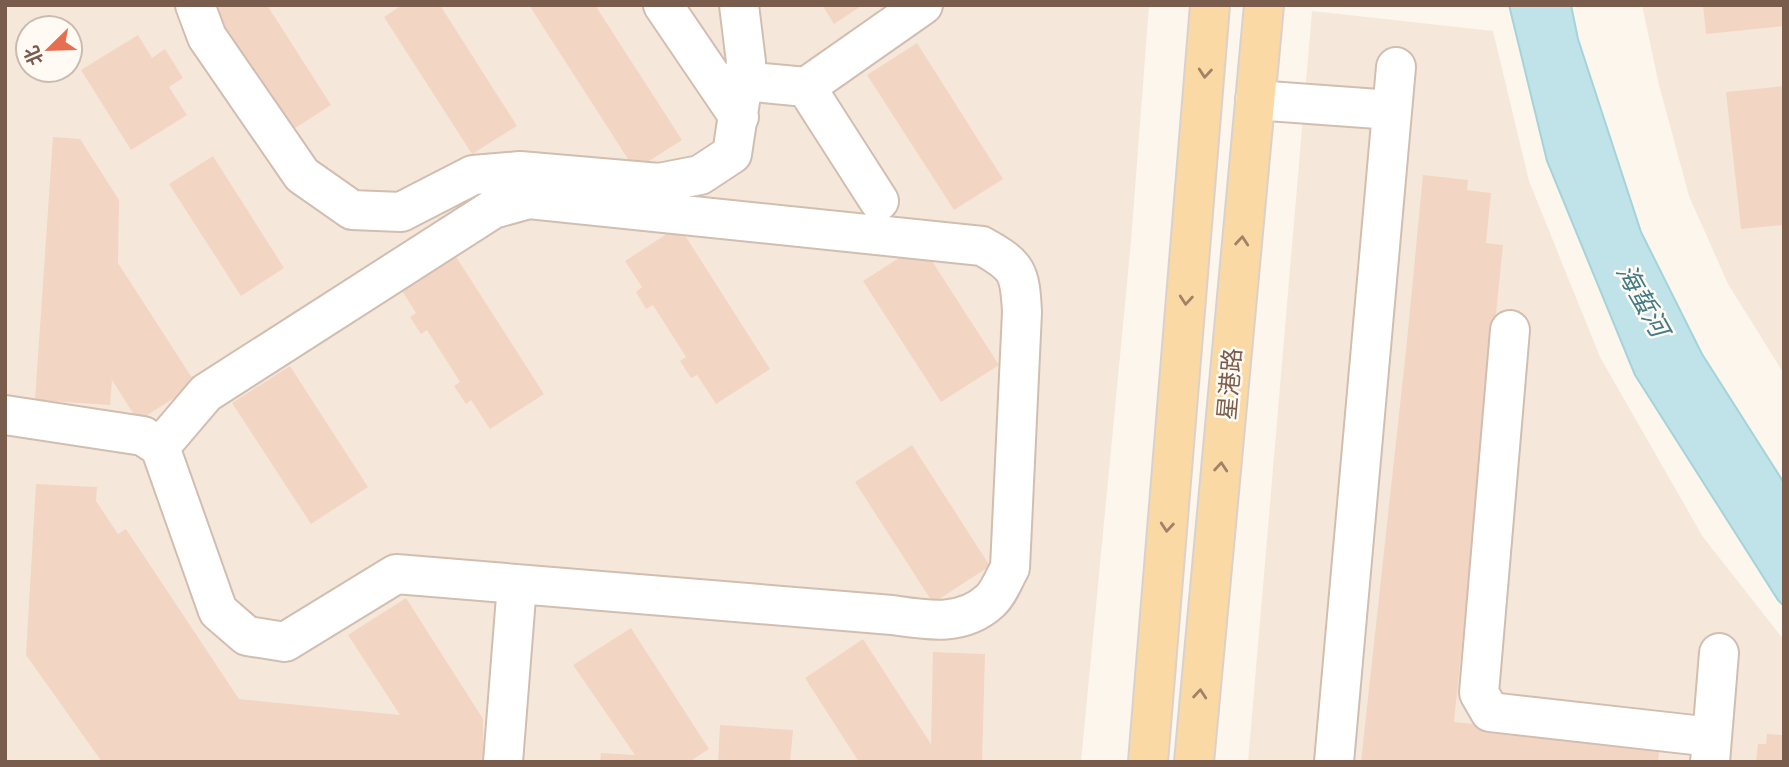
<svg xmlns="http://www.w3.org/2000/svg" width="1789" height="767" viewBox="0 0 1789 767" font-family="Quicksand,'Noto Sans SC',sans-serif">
<rect width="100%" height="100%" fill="#fdf6ec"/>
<path fill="#f5e8da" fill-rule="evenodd" d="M5,5H1149L1131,242L1081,762H5ZM28,28H70V70H28Z
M1642,5H1784V374L1728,284L1689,196L1659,85Z
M1312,11L1493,31L1529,181L1600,357L1703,537L1784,640V762H1248Z"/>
<path fill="#bfe3e8" stroke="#a5d3da" stroke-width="2" d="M1509,5H1571L1578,39L1641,232L1702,354L1784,483V606L1778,600L1635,375L1547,161Z"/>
<path fill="#f3d5c3" d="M205,5H267L331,105L286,134Z
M402,5H440L517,126L472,154L384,17Z
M529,5H595L682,140L635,170Z
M822,5H863L834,24Z
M1703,5H1782L1784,26L1706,34Z
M138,35L152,58L165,49L183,78L169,87L187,115L131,150L81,70Z
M917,43L1003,179L954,210L867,75Z
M1784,86V225L1741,229L1726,92Z
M53,137L80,139L119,200L118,263L196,384L138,421L112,380L110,405L35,400Z
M213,156L284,268L241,296L169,184Z
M1423,175L1468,180L1467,190L1491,193L1486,243L1503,245L1454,722L1660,743L1658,762H1361L1407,341Z
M679,226L770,369L716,404L697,375L691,378L680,361L686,357L653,305L646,309L636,292L642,287L625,261Z
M921,244L999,365L941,402L863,281Z
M453,252L544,394L490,429L471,400L466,404L454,386L460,382L427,330L421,334L410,317L416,313L399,286Z
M290,366L368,487L311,524L232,403Z
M912,445L990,566L933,603L855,482Z
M36,484L97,487L96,501L118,534L126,529L239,699L400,715L348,635L406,598L483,719V762H102L26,655Z
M631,628L709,749L689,762H600L601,753L635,755L573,665Z
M863,639L931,744L933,652L985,654L982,762H859L805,678Z
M720,725L793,730L790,762H718Z
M1767,734L1784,735V762H1756L1758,744H1766Z"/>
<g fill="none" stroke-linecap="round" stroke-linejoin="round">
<g stroke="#d1beb0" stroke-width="42">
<path id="minor" d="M195,5L207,37L302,175L352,210L401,212L473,175L520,171L659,183L700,175L732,154L746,62L739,5
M663,5L739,117
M743,81L806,87L923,5
M806,87L879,201
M1255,100L1392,110
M1510,330L1479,693L1490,712L1712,737
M5,415L143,436L160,447L218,611L247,636L285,642L396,574L892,615C926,620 962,627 990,601C999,593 1004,578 1010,568L1022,312C1020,272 1018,266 982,246L529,199L493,209L206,393L160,447
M503,762L517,584
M1334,762L1396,67
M1710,762L1719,653"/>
</g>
<g stroke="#dad1cd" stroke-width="42">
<path id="major" d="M1148,762L1210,5
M1194,762L1264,5"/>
</g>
<use href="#minor" stroke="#fff" stroke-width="38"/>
<use href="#major" stroke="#fbd9a5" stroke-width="38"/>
</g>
<defs><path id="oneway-chevron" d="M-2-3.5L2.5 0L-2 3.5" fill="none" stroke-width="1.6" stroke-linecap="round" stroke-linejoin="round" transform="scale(1.75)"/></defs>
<g stroke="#a18267">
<use href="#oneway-chevron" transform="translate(1205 73) rotate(95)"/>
<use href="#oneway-chevron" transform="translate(1242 241) rotate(-85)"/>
<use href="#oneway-chevron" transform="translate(1186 300) rotate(95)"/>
<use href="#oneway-chevron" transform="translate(1221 467) rotate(-85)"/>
<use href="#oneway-chevron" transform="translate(1167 527) rotate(95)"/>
<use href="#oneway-chevron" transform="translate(1200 694) rotate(-85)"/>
</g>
<g text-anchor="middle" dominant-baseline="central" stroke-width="5" stroke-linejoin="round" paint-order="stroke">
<g font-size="24" fill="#7a5c4d" stroke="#fffaf3">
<text transform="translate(1229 384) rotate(-85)">星港路</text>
</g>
<g font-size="26" font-style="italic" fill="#437c86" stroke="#fffaf3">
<text transform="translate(1643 300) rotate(61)">海蜇河</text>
</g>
</g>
<rect width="1789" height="767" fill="none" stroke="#7a5c4d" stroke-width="14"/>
<g transform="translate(49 49) rotate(247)"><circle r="33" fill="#fffaf3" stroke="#cabbb1" stroke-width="2"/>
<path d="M0-5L12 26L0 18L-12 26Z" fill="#e76f51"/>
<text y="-10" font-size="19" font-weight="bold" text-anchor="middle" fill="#7a5c4d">北</text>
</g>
</svg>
